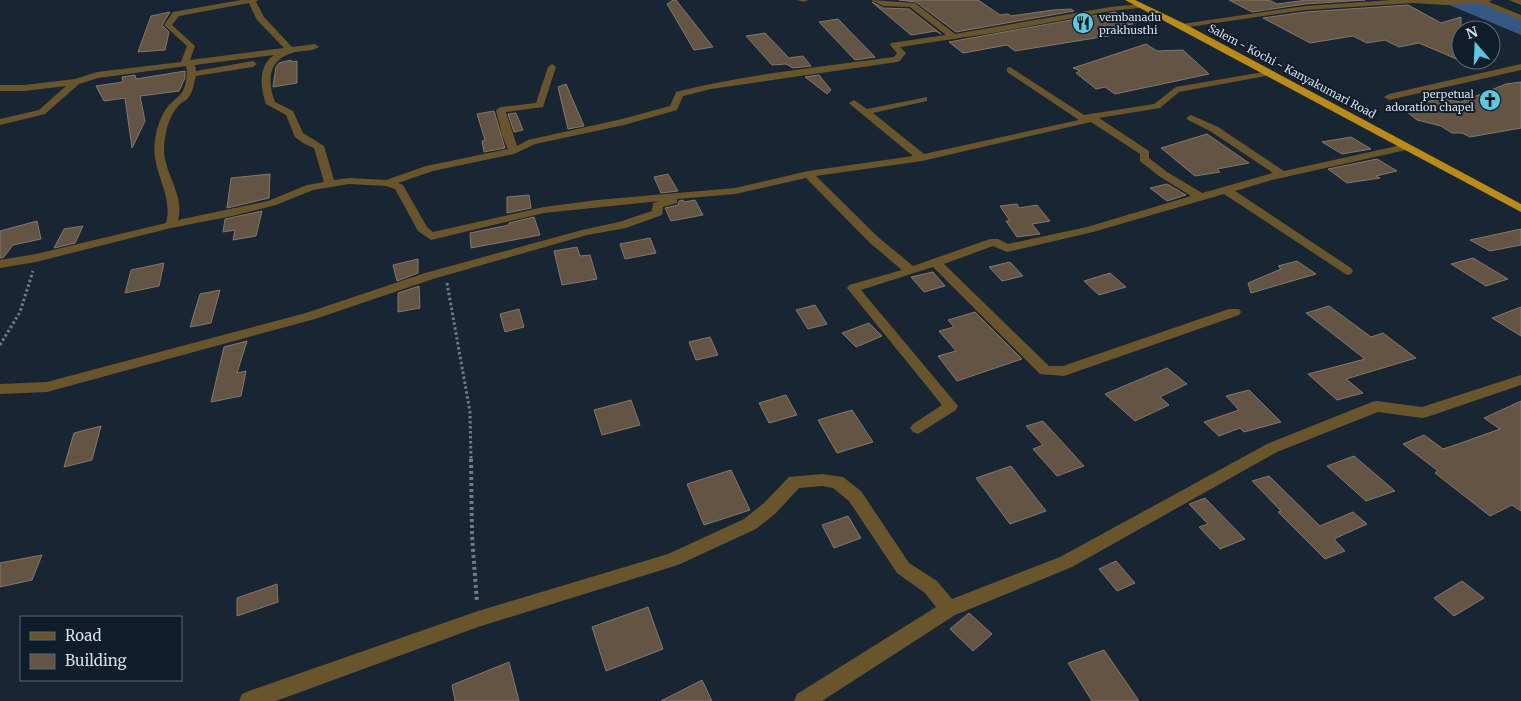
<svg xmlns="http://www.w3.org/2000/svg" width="1521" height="701" viewBox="0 0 1521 701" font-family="Merriweather,serif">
<rect width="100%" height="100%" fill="#182633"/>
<path fill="#365782" d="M1473,0L1521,19V35L1447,4Z"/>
<path fill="#635444" stroke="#877766" d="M673,0H676L713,47L694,50L667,4Z
M899,0H978L1000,15L1008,14L1011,16L1053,10L1071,9L1074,11L956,32L916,2Z
M1229,0H1269L1277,4L1307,0H1365L1305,4L1252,12Z
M872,2L883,8L909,9L941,34L936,31L911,35Z
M1408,5L1441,23L1461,17V61L1419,43L1399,47L1385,40L1367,43L1353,36L1310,43L1263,18L1305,12Z
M170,12L162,25L169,32L165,50L138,52L151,16Z
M1115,12L1133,24L1116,26L1126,33L1015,51L1007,45L963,53L949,42Z
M838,19L875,57L855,60L819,22Z
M765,33L789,58L803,56L811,66L793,68L786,64L772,65L746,36Z
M1146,44L1157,51L1183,50L1209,74L1115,94L1105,87L1096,89L1076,73L1080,71L1073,68Z
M291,60V62L297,61V83L273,87L276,67L279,63Z
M185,71V78L179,91L140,96L145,121L132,148L125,98L104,101L96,86L123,82L122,77L135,75L136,79Z
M819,75L831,90L827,94L805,77Z
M1521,82V128L1470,137L1462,133H1452L1441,126L1417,120L1401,107L1440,99L1461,102L1506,84Z
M566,84L584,126L568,129L558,87Z
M494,111L505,148L484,152L482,141L485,140L477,114Z
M516,113L523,130L514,132L508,114Z
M1207,134L1249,163L1217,169L1220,172L1195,176L1161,148Z
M1351,137L1371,149L1342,154L1322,142Z
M1377,159L1397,171L1376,176L1380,178L1347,183L1328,169Z
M270,174L269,198L227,208L231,178Z
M668,174L678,191L661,193L654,177Z
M1167,184L1186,195L1167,201L1150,188Z
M529,195L531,208L507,213V197Z
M683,200L684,202L695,200L703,215L671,221L665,208L678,205L679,201Z
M1017,204L1019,208L1037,205L1050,221L1032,224L1040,234L1017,237L1006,221H1010L1000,206Z
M262,211L256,236L233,240L235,230L223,232L225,219Z
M534,217L540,235L471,248L470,233L509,225V223Z
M37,221L41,239L13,245L3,258H0V231Z
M83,226L75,243L54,248L64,229Z
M1521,229V245L1490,251L1470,240Z
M650,238L656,253L625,259L620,244Z
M577,247L580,256L590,255L597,279L562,285L554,251Z
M1473,258L1508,279L1486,286L1451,264Z
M418,259V273L397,281L393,265Z
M1297,261L1316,274L1251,293L1248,283L1281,269L1278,266Z
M1010,262L1023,276L1002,281L989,267Z
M164,263L159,286L125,293L131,270Z
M933,272L945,286L924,292L911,277Z
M1110,273L1126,287L1099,295L1084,281Z
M419,286L420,308L398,312V293Z
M220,290L211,323L190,327L200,294Z
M815,305L827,324L808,329L796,310Z
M1329,306L1371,337L1383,333L1416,358L1346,379L1363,393L1337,400L1308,374L1365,359L1306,313Z
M1521,307V336L1492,318Z
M519,309L524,327L505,332L500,314Z
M975,312L1022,359L957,381L938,356L956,351L939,331L954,327L948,320Z
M869,323L882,336L856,347L842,333Z
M710,337L718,355L696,360L689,342Z
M247,341L237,373L246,371L241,396L211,402L224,347Z
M1167,368L1187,384L1160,397L1169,405L1135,421L1105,394Z
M1249,390L1281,422L1244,432L1240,428L1219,436L1204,422L1239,410L1226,396Z
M786,395L797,415L769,423L759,403Z
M631,400L640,425L602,435L594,410Z
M1521,401V511L1512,505L1490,516L1435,473L1438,471L1403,444L1424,435L1443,449L1458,444L1500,429L1484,418Z
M852,410L873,442L837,453L818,420Z
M1043,421L1084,466L1057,476L1033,449L1043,445L1026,426Z
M101,426L92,460L64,467L74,433Z
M1354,456L1395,491L1366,501L1327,466Z
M1011,466L1046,511L1010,524L976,478Z
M731,470L750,510L704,525L687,484Z
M1269,476L1320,526L1353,512L1367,524L1334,539L1345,551L1325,559L1278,512L1281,511L1252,481Z
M1205,498L1245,539L1220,549L1199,527L1208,524L1189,504Z
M848,516L861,538L834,548L822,525Z
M42,555L32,580L0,587V563Z
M1116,561L1135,583L1117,591L1099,569Z
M1462,581L1484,598L1454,616L1434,598Z
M277,584L278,602L237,616V598Z
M648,607L663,649L606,671L592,627Z
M969,613L992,634L973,651L950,629Z
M1104,650L1139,701H1092L1068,663Z
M509,662L519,701H455L452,685Z
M702,680L712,701H661Z"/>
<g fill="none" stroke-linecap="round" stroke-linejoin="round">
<path stroke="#6f7b86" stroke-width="3" stroke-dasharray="2.5 2.5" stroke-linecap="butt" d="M447,283L470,412L471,460
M0,345L20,312L33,271"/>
<path stroke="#6f7b86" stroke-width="4" stroke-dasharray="3 3" stroke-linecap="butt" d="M471,459L472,536L477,602"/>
<path fill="#69552c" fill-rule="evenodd" d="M241,0H258L256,2L264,17L292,47L315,44L319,47C312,52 301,50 292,53C268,60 267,82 275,102L293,111L303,133L324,146L334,180L349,178L386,180L426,166L508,149L502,135L496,110L501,107L536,103L548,67L552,64L556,67L543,107L506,112L517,146L528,140L622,119L670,106L676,92C747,74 821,67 894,57L897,53L890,45L891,43L946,35L910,7L883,6L871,0L915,3L955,34L1110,7L1140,4L1144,6L1140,8L1110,11L999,32L900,47L906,53L900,61L897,62L711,89L683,96L677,110L624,125L535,144L514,154L433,171L398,183L403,185L427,227L433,232L544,207L597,200L735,188L808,171L913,156L851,105L849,103L854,100L867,109L927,97V101L873,113L924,154L1079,120L1007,72V68L1010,67L1084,115L1154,104L1176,87L1269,71L1270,73L1266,76L1179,92L1160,108L1099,118L1149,151V158L1167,172L1202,193L1273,173L1210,131L1188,120L1186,118L1191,115L1218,127L1284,171L1406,144L1411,147L1406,150L1272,180L1235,191L1351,268L1353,271L1351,274L1347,275L1224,194L1093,232L1007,252L993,246L944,264L1049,366H1063L1229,309H1239L1241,312L1239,315L1064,376L1040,374L933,267L861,290L958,406L956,410L918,434L913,432L910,428L913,424L942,405L847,288L849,285L902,270L870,243L806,178L735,194L677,199V203L663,207L662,215L626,228L587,235L433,279L315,319L47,392L0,394V384L47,382L306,313L425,273L582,230L619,222L652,211L653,203L660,201L544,213L431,240L418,231L395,189L386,186L349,184L313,190L276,205L232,216L171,228L36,262L0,268V260L36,254L166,223C174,194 150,170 155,141C156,130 160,118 166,109C170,103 175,100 180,95C186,89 188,74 186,66L98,78L79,84L45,114L0,125V119L39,110L66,86L24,91H0V85H24L75,79L97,72L181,62L187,46L164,25L173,12ZM249,3L257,20L284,48L190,60L195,46L172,25L179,16ZM274,55C258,66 260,87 266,104L286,115L295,137L303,143L314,148L324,182L307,185L268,201L178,220C185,195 164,174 164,149C164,135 169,115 179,105C182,102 186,101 188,98C193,93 194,82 196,76L253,67L257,64L253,61L196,71L195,65ZM1091,122L1140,154V161L1159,176L1191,196L1087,227L1008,244L998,239H990L913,266L878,237L816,176L922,161Z
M797,0H808L804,2Z
M1392,0H1492L1489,2L1521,15V20L1479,3L1446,5L1412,3L1305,10L1182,28L1178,26L1182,24L1305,6Z
M1509,0H1521V5Z
M1521,64V70L1389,100L1384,97L1389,94Z
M1521,375V385L1427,417L1422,418L1378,412L1277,452L1072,567L955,615L822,701H794L797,694L936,607L925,593L897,573L849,501L833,488L822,486L799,488L776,513L756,529L678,565L478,627L276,701H239L242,694L249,691L478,611L668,554L744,519L764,503L789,477L822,474L843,477L861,491L909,563L937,581L952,599L1060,557L1267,444L1372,402L1377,401L1422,407Z"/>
<path fill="#ba8c16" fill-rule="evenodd" d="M1125,0H1135L1185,24L1521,204V212Z"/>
</g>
<defs>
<g id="restaurant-disc" transform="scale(1.125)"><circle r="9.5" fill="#57c9e3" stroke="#0e1d29"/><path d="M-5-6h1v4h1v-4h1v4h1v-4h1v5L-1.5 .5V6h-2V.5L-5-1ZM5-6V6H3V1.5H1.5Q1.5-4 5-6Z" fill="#111"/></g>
<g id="church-disc" transform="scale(1.125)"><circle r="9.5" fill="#57c9e3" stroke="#0e1d29"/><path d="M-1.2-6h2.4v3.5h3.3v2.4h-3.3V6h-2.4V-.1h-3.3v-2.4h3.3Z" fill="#111"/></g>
</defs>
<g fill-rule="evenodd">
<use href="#restaurant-disc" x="1083" y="23"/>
<use href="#church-disc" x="1490" y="100"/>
</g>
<g text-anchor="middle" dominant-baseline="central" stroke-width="4" stroke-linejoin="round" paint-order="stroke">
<g font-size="11" fill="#d5dfe8" stroke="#0e1d29" text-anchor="start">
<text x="1099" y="17">vembanadu<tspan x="1099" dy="13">prakhusthi</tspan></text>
<text x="1474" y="94" text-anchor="end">perpetual<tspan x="1474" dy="13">adoration chapel</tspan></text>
</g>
<g font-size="11" fill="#d5dfe8" stroke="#0e1d29">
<text transform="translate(1292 71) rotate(28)">Salem - Kochi - Kanyakumari Road</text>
</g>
</g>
<rect x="20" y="616" width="162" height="65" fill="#0e1d29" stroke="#5e6b75"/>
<rect x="30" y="632" width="25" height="8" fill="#69552c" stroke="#5e6b75"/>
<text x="65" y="641" font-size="15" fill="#d5dfe8">Road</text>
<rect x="30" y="654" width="25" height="15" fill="#635444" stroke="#5e6b75"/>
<text x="65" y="666" font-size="15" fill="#d5dfe8">Building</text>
<g transform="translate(1476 45) rotate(341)"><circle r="24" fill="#0e1d29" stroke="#5e6b75"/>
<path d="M0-4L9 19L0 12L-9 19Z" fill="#57c9e3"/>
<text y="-8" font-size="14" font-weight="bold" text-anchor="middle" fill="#d5dfe8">N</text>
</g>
</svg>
